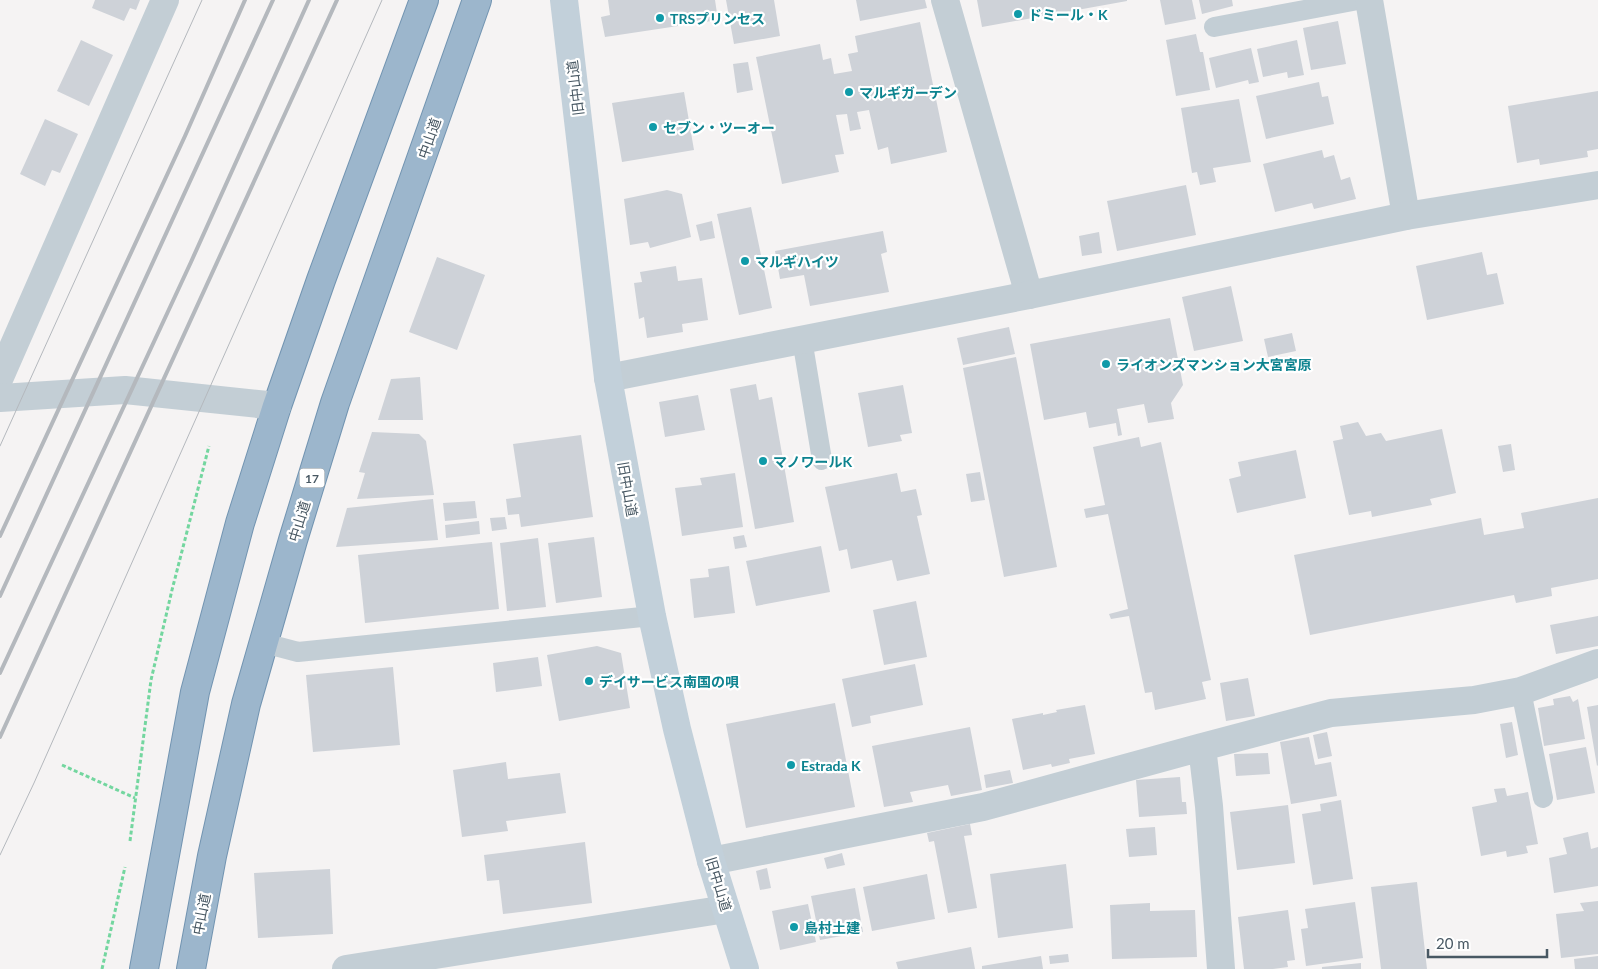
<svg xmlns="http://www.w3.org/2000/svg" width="1598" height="969" viewBox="0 0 1598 969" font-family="Lato,'Noto Sans JP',sans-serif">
<rect width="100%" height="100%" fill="#f5f3f3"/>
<path fill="#ced2d8" d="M95,0H140L136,10L130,8L124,21L92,8Z
M608,0H715L718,20L605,37L601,17L610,15Z
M726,0H774L780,36L734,44Z
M856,0H925L927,8L860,21Z
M977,0H1127V1L982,27Z
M1160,0H1192L1196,19L1165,25Z
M1199,0H1232L1233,6L1202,14Z
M1338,21L1346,64L1311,70L1303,28Z
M920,22L947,152L891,164L888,147L878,150L869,110L857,112L861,129L850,131L847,114L836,115L844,154L835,155L839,172L782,184L756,57L820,44L823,60L831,58L834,74L852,71L848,54L858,52L855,36Z
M1196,34L1200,52H1203L1210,90L1176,96L1166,40Z
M81,40L113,55L89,106L57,91Z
M1297,40L1304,75L1288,78L1287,72L1263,77L1257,49Z
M1251,48L1259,82L1249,84L1248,80L1216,88L1209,58Z
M748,62L753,90L737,93L733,64Z
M1319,82L1322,97L1328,96L1334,124L1266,139L1256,96Z
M1598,91V149L1587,151L1588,157L1540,165L1539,159L1517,163L1508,106Z
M684,92L694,150L622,162L612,103Z
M1239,99L1251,162L1213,168L1216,182L1200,185L1197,172L1192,173L1181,108Z
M45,119L78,134L60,173L52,170L45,186L20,174Z
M1322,150L1324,158L1334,155L1341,180L1350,177L1356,199L1314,209L1312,203L1275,212L1263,164Z
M1186,185L1196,235L1117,251L1107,201Z
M667,190L682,194L691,237L650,248L648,242L630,245L624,199Z
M751,207L772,308L739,315L717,214Z
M712,221L715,238L700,241L696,225Z
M883,231L887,252L881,254L889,292L810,306L804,275L780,279L775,251Z
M1099,232L1102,253L1082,256L1079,236Z
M1482,252L1487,275L1497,273L1504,304L1427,320L1416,266Z
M437,257L485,275L457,350L409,332Z
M676,266L678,281L702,278L708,320L682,324L683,332L647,338L644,317L639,319L634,283L642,282L640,272Z
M1231,286L1243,341L1194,351L1182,297Z
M1170,318L1183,385L1171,403L1174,419L1148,423L1144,404L1117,409L1122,435L1118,436L1116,423L1089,428L1086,412L1044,420L1030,344Z
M1009,327L1015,354L963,365L957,338Z
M1292,333L1296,351L1268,357L1264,339Z
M1016,357L1057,567L1004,577L963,368Z
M420,377L423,420H378L391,379Z
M756,384L759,400L772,397L794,522L755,529L730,389Z
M903,385L912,433L900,435L902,441L868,447L858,393Z
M698,395L705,430L665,437L659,402Z
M1358,422L1366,436L1381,433L1386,441L1442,429L1456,493L1430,499L1432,505L1372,517L1371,511L1349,515L1333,441L1343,439L1340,426Z
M372,432L419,434L426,441L434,495L357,499L365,473L359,472Z
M581,435L593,517L521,527L519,514L508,515L506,499L521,497L513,444Z
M1139,437L1141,447L1161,442L1211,680L1202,682L1206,699L1155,710L1152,692L1145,693L1129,616L1111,619L1109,614L1128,609L1108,514L1086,518L1084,509L1105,505L1093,447Z
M1511,444L1515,470L1503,472L1498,446Z
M1296,450L1306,498L1237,513L1229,479L1241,476L1238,462Z
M980,472L985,500L971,502L966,474Z
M735,473L743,527L682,536L675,488L702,485L700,478Z
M897,473L901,492L916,489L922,515L917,516L930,574L897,581L892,560L851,569L847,549L839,551L825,487Z
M1598,498V579L1551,588L1552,596L1516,603L1514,595L1310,635L1294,555L1481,518L1484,535L1524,528L1521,513Z
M433,499L438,540L336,547L347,508Z
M475,501L477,518L445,521L443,503Z
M505,517L507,529L492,531L490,518Z
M479,521L480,534L446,538L445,525Z
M744,535L747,547L735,549L733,537Z
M594,537L602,597L556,603L548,543Z
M538,538L546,607L507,611L500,543Z
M492,542L499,609L365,623L358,555Z
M821,546L830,592L756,606L746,561Z
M729,566L735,613L694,618L690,579L709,577L708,569Z
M916,601L927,657L884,665L873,610Z
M1598,616V646L1556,654L1550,625Z
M597,646L621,653L630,708L559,721L547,655Z
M538,657L542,686L496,692L493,663Z
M915,664L923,705L870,716L871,723L852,727L842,679Z
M393,667L400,745L313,752L306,675Z
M1248,678L1255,716L1226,721L1220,683Z
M1570,696L1573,702L1578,699L1585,739L1544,746L1538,708L1554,705L1553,699Z
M835,703L855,807L746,828L726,724Z
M1085,705L1095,754L1069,759L1070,763L1052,767L1051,764L1023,770L1012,719L1043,713V715L1057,712L1056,710Z
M1598,705V765L1597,766L1587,707Z
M1512,722L1518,755L1506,758L1500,724Z
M970,727L982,790L951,796L948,785L910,792L913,802L884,807L872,746Z
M1327,732L1332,756L1318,759L1313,735Z
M1309,737L1315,765L1331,762L1337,796L1291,804L1280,742Z
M1586,747L1595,793L1557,800L1549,754Z
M1268,753L1270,774L1236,776L1234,754Z
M506,762L508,779L560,773L566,813L506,821L508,831L462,837L453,770Z
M1010,770L1013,783L986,788L984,775Z
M1180,777L1182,802H1186L1187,814L1139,817L1136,780Z
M1505,788L1507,796L1528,792L1538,844L1526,846L1528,853L1507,857L1506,851L1481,856L1472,807L1497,802L1494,789Z
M1341,800L1353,879L1313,885L1302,814L1321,811L1320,804Z
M1288,805L1295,863L1237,870L1230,812Z
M970,824L972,835L964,836L977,908L948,913L934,841L929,842L927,833Z
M1155,827L1157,855L1129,857L1126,829Z
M1588,832L1591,849L1598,847V886L1554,893L1549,858L1567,854L1563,838Z
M585,842L592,903L503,914L499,880L487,881L484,855Z
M842,853L845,865L827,869L824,858Z
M1066,864L1073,928L998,938L990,874Z
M767,868L771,888L760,890L756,871Z
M330,869L333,934L258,938L254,873Z
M927,874L935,919L872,931L863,887Z
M1417,882L1427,969H1381L1371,887Z
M855,888L863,932L820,940L811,896Z
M1598,901V954L1561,958L1556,914L1584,911L1580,903Z
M1355,902L1363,958L1306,966L1301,929L1308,928L1305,909Z
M1150,903V911L1195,910L1197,957L1112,959L1110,905Z
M808,904L816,942L780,950L772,911Z
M1288,910L1295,960L1287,961L1288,967L1273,969H1244L1238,917Z
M971,947L975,969H898L896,962Z
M1068,954L1069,962L1050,964L1049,956Z
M1041,956L1043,969H982V966Z
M1598,956V969H1575L1574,959Z
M1361,963V969H1322V967Z"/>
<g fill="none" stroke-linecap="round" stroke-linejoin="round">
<g stroke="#7294b1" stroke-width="30">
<path id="trunk" d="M144,969L195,692L240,523L277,406L321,280L424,0
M191,969L212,856L246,704L293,540L335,403L477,0"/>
</g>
<path stroke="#73d69f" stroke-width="3" stroke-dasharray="4 2.5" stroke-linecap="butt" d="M62,765L135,798
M130,841L151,680L172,590L209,446
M102,969L125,867"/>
<path stroke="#c3ced5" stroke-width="20" d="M1214,27L1358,0
M802,339L822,460
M264,643L298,652L652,616
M1521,691L1543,798"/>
<path stroke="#c3ced5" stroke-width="28" d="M945,0L1029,295
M1369,0L1406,216
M0,377L165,0
M711,861L983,807L1202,747
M346,969L726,909
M1221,969L1209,806L1202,747L1331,713L1474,700L1521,691L1598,663"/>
<path stroke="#c3ced5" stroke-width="28" d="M608,378L1029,295L1406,216L1598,185
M0,398L125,390L277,406"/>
<path stroke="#c2d0da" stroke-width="28" d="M564,0L608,378L652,616L677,729L711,861L745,969"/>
<use href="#trunk" stroke="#9cb6cc" stroke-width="28"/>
<path stroke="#b4b8bd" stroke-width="1" d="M0,446L202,0
M0,855L34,783L382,0"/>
<path stroke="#b4b8bd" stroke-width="4" d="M0,536L185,136L245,0
M0,596L273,0
M0,673L191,262L309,0
M0,737L337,0"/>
</g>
<g fill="#0f9aa8" stroke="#fff" stroke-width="2">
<circle cx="1018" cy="14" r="5"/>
<circle cx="660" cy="18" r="5"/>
<circle cx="849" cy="92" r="5"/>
<circle cx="653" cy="127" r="5"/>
<circle cx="745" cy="261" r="5"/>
<circle cx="1106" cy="364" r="5"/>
<circle cx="763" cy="461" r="5"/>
<circle cx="589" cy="681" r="5"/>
<circle cx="791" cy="765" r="5"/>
<circle cx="794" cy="927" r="5"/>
</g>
<g text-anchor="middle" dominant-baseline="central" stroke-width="4.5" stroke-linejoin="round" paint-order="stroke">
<rect fill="#fff" stroke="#7f8a92" stroke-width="1" x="299.5" y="468.5" width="25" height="19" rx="4"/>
<g font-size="12" font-weight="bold" fill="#485863">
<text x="312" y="478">17</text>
</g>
<g font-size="14" font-weight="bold" fill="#0d838f" stroke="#fff" text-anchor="start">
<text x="1028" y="14">ドミール・K</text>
<text x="670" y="18">TRSプリンセス</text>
<text x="859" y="92">マルギガーデン</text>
<text x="663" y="127">セブン・ツーオー</text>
<text x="755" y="261">マルギハイツ</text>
<text x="1116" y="364">ライオンズマンション大宮宮原</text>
<text x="773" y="461">マノワールK</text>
<text x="599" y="681">デイサービス南国の唄</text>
<text x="801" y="765">Estrada K</text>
<text x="804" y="927">島村土建</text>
</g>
<g font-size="14" fill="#485863" stroke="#fff">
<text transform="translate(575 88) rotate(-97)">旧中山道</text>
<text transform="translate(429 138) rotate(-71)">中山道</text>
<text transform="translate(628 489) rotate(80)">旧中山道</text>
<text transform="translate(299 521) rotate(-73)">中山道</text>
<text transform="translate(719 884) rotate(73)">旧中山道</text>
<text transform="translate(201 914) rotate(-79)">中山道</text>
</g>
</g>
<path d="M1428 949v8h119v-8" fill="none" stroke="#485863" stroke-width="2.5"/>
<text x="1436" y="949" font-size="15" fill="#485863" stroke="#ffffff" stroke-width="4" paint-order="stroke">20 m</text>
</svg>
